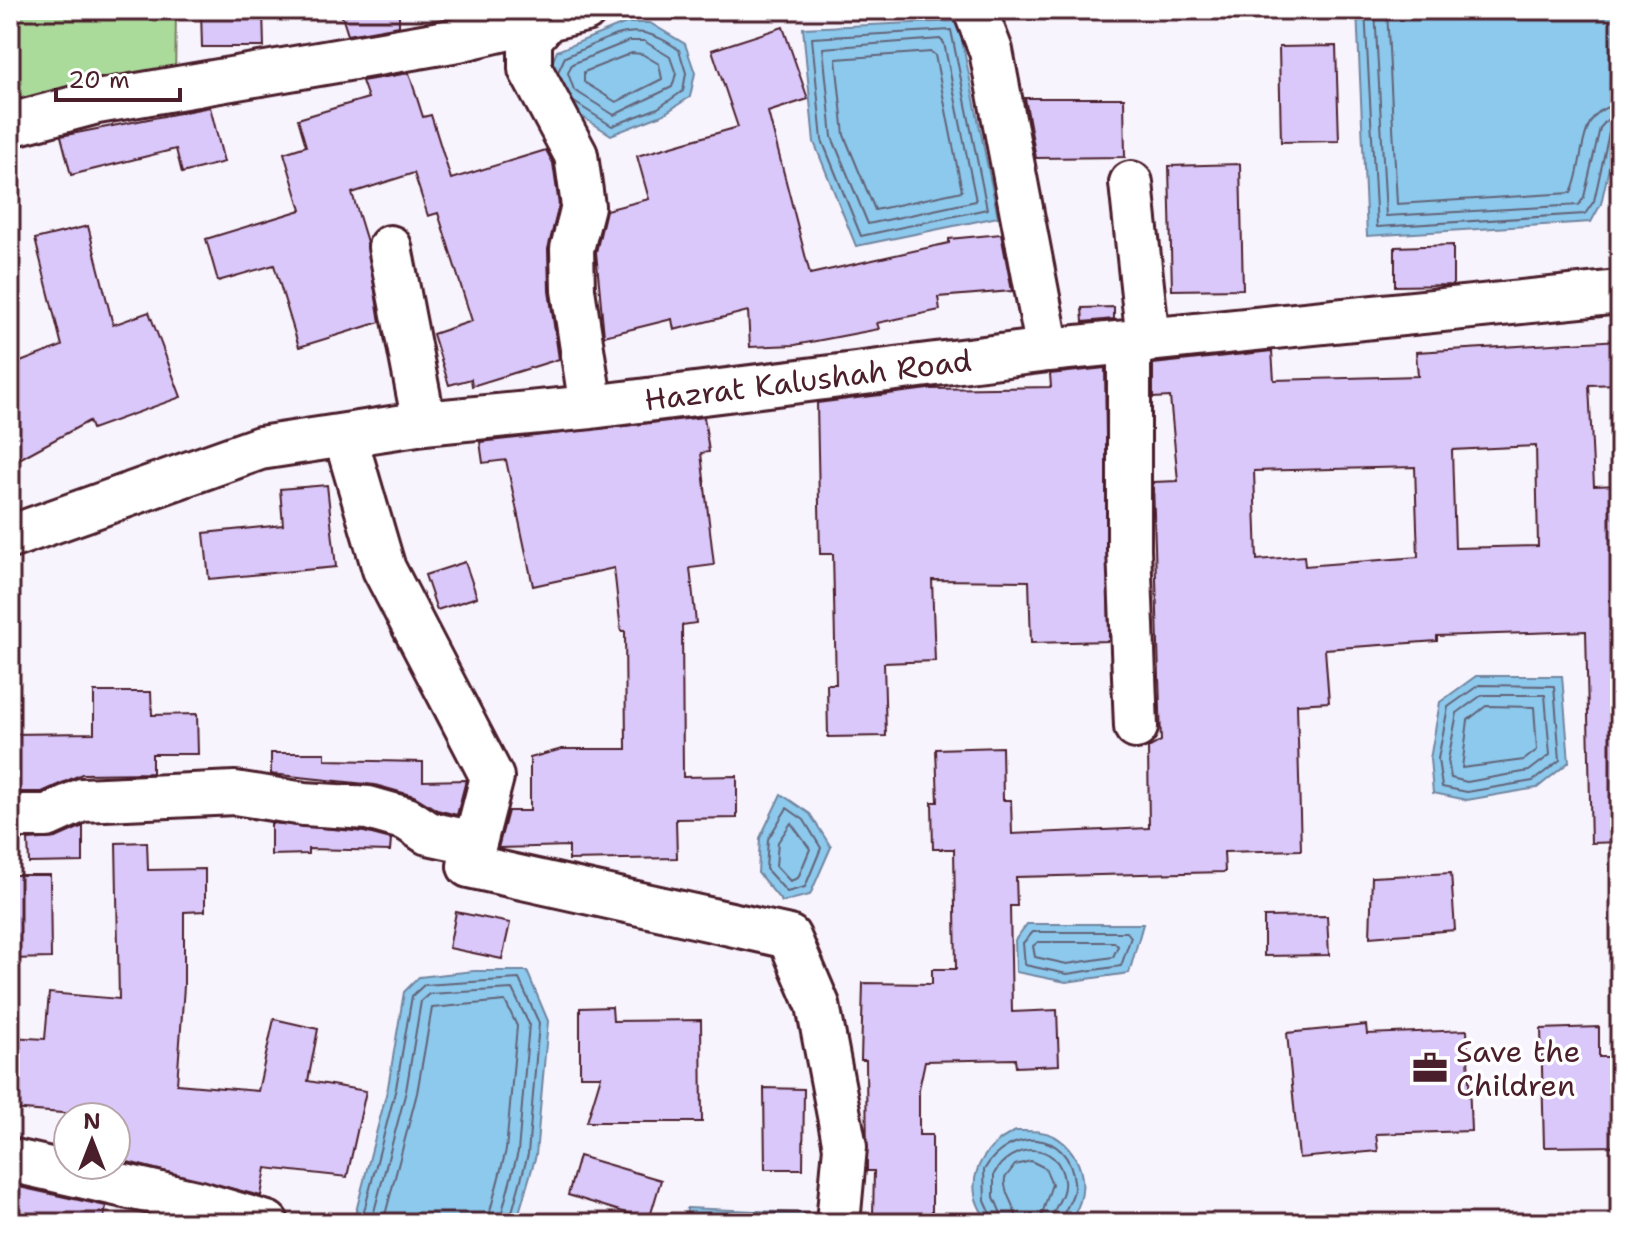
<svg xmlns="http://www.w3.org/2000/svg" width="1630" height="1233" viewBox="0 0 1630 1233" font-family="'Shantell Sans',sans-serif">
<rect width="100%" height="100%" fill="#f8f4fe"/>
<filter id="ink" filterUnits="userSpaceOnUse"><feTurbulence type="fractalNoise" baseFrequency=".0125" numOctaves="2"/><feDisplacementMap in="SourceGraphic" scale="16" xChannelSelector="R" yChannelSelector="G"/><feConvolveMatrix kernelMatrix="1 2 1 2 8 2 1 2 1" color-interpolation-filters="sRGB"/></filter>
<g filter="url(#ink)">
<path fill="#aadb9b" stroke="#7a7d63" stroke-width="2" d="M10,10H176L175,83L10,120Z"/>
<path fill="#8cc9ec" stroke="#72859f" stroke-width="2" d="M1357,10H1618L1620,118L1601,204L1591,222L1367,236Z
M958,21L998,217L856,246L814,142L803,28Z
M626,23H650L685,44L695,73L690,97L662,115L611,135L559,102L549,71L557,51Z
M1476,676H1562L1569,762L1537,788L1467,800L1433,793L1430,759L1440,702Z
M781,794L810,814L831,847L810,895L782,902L758,873L760,838Z
M1027,924H1143L1129,973L1066,982L1016,972L1015,940Z
M474,971H527L548,1021L536,1155L516,1223H353L388,1087L404,992L419,977Z
M1016,1131C1029,1131 1042,1130 1054,1136C1085,1153 1093,1199 1066,1223H990C959,1188 978,1148 1016,1131Z
M687,1208L822,1214V1223H686Z"/>
<g fill="none" stroke-linecap="round" stroke-linejoin="round">
<path stroke="#646378" stroke-width="2" d="M1365,10L1377,227L1585,214L1594,201L1609,133L1620,127
M1375,10L1386,216L1579,205L1584,197L1600,128L1608,119L1620,117
M1387,10L1397,204L1571,193C1586,164 1575,106 1620,105
M951,30L987,209L861,236L822,140L812,38Z
M940,39L944,43L976,201L868,224L832,137L823,48Z
M644,41L670,57L676,74L672,87L614,115L574,90L568,73L572,64L629,41Z
M931,52L935,55L962,191L875,210L844,135L836,59Z
M632,53L642,54L659,64L662,79L616,102L584,82V72Z
M558,72L565,57C611,38 634,16 679,50L686,73L683,91L658,108L612,126L574,102
M1479,685L1554,686L1560,760L1533,781L1467,792L1442,787L1438,759L1448,707Z
M1482,695H1545L1550,755L1529,771L1467,782L1451,778L1448,760L1457,713Z
M1486,706L1534,707L1537,750L1524,760L1462,768L1468,720Z
M787,808L804,820L821,848L805,887L787,892L766,869L768,839Z
M791,823L810,849L798,878L790,881L776,866L778,842Z
M1033,932H1127L1131,937L1121,966L1067,974L1025,965L1023,943Z
M1038,942H1114L1118,946L1113,957L1067,964L1035,957L1033,946Z
M361,1223L396,1088L412,996L424,985L519,979L539,1023L528,1154L509,1223
M371,1223L406,1091L421,1001L429,994L512,989L529,1024L518,1152L499,1223
M383,1223L417,1093L432,1008L505,1001L517,1026L506,1150L487,1223
M694,1223L698,1217L814,1223
M995,1223L985,1201L984,1170C1007,1128 1070,1128 1074,1182C1076,1198 1063,1209 1061,1223
M1005,1223L994,1197V1174C1010,1143 1059,1139 1064,1181C1066,1197 1052,1207 1051,1223
M1017,1223C1017,1206 1003,1195 1005,1178L1015,1165L1031,1161L1045,1168L1052,1184L1039,1223"/>
</g>
<path fill="#dac8fa" stroke="#4a1f2b" stroke-width="2" fill-rule="evenodd" d="M201,10H263L264,47H202Z
M340,10H399V26L348,35Z
M783,27L808,99L768,112L810,274L949,243V239L1001,234L1012,291L938,297L940,310L877,323L879,329L795,345L750,347L748,311L674,330L672,319L604,336L596,252L606,210L649,199L637,156L738,127L712,50Z
M1336,46L1339,141L1281,142L1279,47Z
M409,73L423,117L431,115L451,179L546,150L553,163L559,205L548,249L549,291L559,359L472,386L471,379L449,385L433,334L472,321L438,213L428,216L414,173L352,193L367,242L380,322L299,347L274,265L218,281L206,239L301,210L284,153L306,146L298,119L368,98L362,81Z
M1025,98H1124L1125,157L1036,158Z
M210,107L224,162L182,173L176,149L71,175L61,136Z
M1240,164L1243,289L1172,290L1169,166Z
M88,226L113,325L149,312L181,397L92,429L89,421L10,464V366L62,346L35,239Z
M1453,245V285L1395,286V247Z
M1114,307V319L1083,322L1082,308Z
M1620,340V384L1589,385L1594,486L1620,485V842L1591,843L1586,631L1437,636V641L1325,649L1329,702L1297,704L1301,850L1224,852L1225,872L1016,877L1017,906H1010L1012,1012L1057,1010L1059,1065L1016,1067L1015,1059L925,1061L919,1089V1135H932V1216H873L874,1171H867L866,1060H861L863,983L932,984V969H956L954,849H933L932,802H938L936,749L1002,747L1003,800H1011L1012,834L1149,828L1148,748L1161,741L1153,482L1178,481L1170,397L1153,398V364L1272,351L1274,380L1418,376L1416,352ZM1536,446L1538,546L1455,548L1452,450ZM1415,467L1418,557L1305,566L1304,556L1257,560L1254,471Z
M1105,368L1109,641L1031,643L1029,581L932,580L935,661L884,663L886,736L828,737L827,684H836L833,554H820L817,403L928,389L1051,387L1050,374Z
M704,417L709,452L701,453L714,565L690,568L696,623L682,625L683,777L737,776V818L676,819L677,858L569,860V846L498,848L508,811H530V758L562,749H626L625,631H621L614,568L533,586L506,460L483,463L480,442Z
M327,485L336,567L209,579L204,533L283,525L280,489Z
M465,562L477,597L437,610L425,575Z
M94,692H151L152,715L197,714L198,754H152V773L82,774L42,792H10V734L94,733Z
M271,753H325V760L423,762V781L466,780L457,815L437,810L414,796L375,785L271,774Z
M271,823L364,832L391,839L390,851L308,849V854L271,855Z
M83,826V862L29,863L28,840L56,838Z
M147,842L148,870L205,869V911L184,912V986L177,1084L258,1091L274,1019L318,1029L308,1081L366,1091L347,1177L266,1168L261,1196L116,1159V1117L10,1109V1037L45,1039L49,993L119,999L116,843Z
M1451,873L1455,930L1370,937L1372,877Z
M10,875H50L51,958L10,959Z
M456,912L510,923L502,959L449,948Z
M1327,916L1329,955L1264,956V917Z
M612,1007L613,1021L701,1020L702,1122H587L601,1076H580V1008Z
M1366,1025L1367,1034L1467,1030L1471,1131L1376,1134L1378,1151L1299,1158L1287,1033Z
M1599,1027V1057H1620V1146L1544,1147L1541,1029Z
M764,1088L804,1089L803,1169H765Z
M579,1156L661,1180L649,1220L568,1195Z
M10,1185L106,1206L103,1223H10Z"/>
<g fill="none" stroke-linecap="round" stroke-linejoin="round">
<g stroke="#4a1f2b" stroke-width="48">
<path id="street" d="M545,10L548,18L530,39V69L576,155L583,206L572,249L573,290L591,407
M975,10L991,51L1048,350
M10,125L97,102L458,40L585,10
M1131,183L1148,341
M390,247L424,423
M1129,342V549L1136,727
M345,436L384,569L492,777L469,866L789,937L818,1005L845,1147L838,1223
M10,537L260,448L424,423L591,407L1048,350L1620,292
M10,816H47L82,800L235,793L304,804L368,808L407,819L428,833L475,843
M10,1160L200,1203L267,1223"/>
</g>
<use href="#street" stroke="#fff" stroke-width="42"/>
</g>
</g>
<defs>
<g id="office-bare" transform="scale(2.76)"><path d="M-6-3h4V-5.5h4V-3h4V5H-6ZM-1-4.5V-3h2v-1.5ZM-6 0V1H6V0Z" fill="#4a1f2b" stroke="#fff" stroke-width="2.5" paint-order="stroke"/></g>
</defs>
<g fill-rule="evenodd">
<use href="#office-bare" x="1430" y="1068"/>
</g>
<g text-anchor="middle" dominant-baseline="central" stroke-width="7" stroke-linejoin="round" paint-order="stroke">
<g font-size="30" fill="#4a1f2b" stroke="#fff">
<text transform="translate(808 380) rotate(-7)">Hazrat Kalushah Road</text>
</g>
<g font-size="30" fill="#4a1f2b" stroke="#fff" text-anchor="start">
<text x="1456" y="1051">Save the<tspan x="1456" dy="34">Children</tspan></text>
</g>
</g>
<rect width="1630" height="1233" fill="none" stroke="#fff" stroke-width="40"/>
<rect x="20" y="20" width="1590" height="1193" fill="none" stroke="#4a1f2b" stroke-width="3" filter="url(#ink)"/>
<g transform="translate(92 1141)"><circle r="38" fill="#ffffff" stroke="#b7a5aa" stroke-width="2"/>
<path d="M0-6L14 30L0 20L-14 30Z" fill="#4a1f2b"/>
<text y="-12" font-size="22" font-weight="bold" text-anchor="middle" fill="#4a1f2b">N</text>
</g>
<path d="M56 88v12h124v-12" fill="none" stroke="#4a1f2b" stroke-width="4"/>
<text x="68" y="88" font-size="24" fill="#4a1f2b" stroke="#ffffff" stroke-width="6" paint-order="stroke">20 m</text>
</svg>
